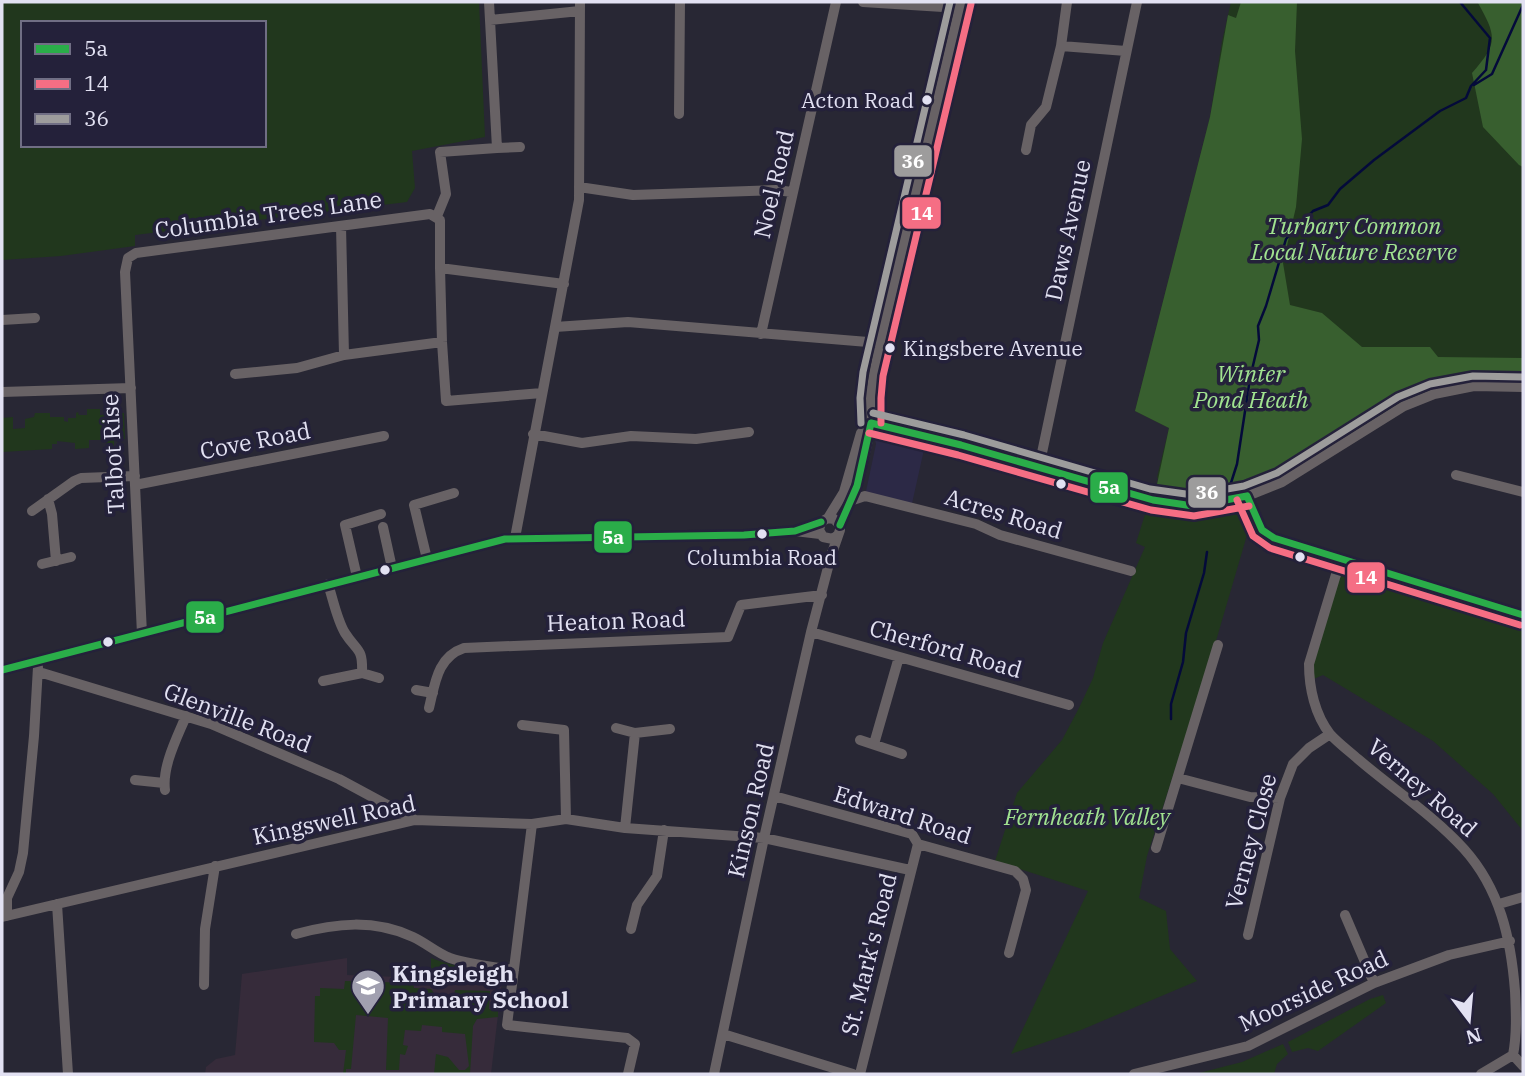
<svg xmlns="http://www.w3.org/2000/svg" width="1525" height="1076" viewBox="0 0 1525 1076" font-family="'IBM Plex Serif',serif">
<rect width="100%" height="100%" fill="#282734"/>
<path fill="#2c2946" d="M871,423L927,436L911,508L865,496L876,444Z"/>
<path fill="#362b3a" d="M347,958V975L502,981L491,1074H205L206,1067L216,1059L235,1055L242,974Z"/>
<path fill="#21371d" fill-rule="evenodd" d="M2,2H479L485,137L412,151L415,188L407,202L135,235V246L61,256L2,260ZM23,23H264V145H23Z
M1231,2H1523V387L1434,394L1282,482L1193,506L1153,500L1158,479L1157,477L1169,428L1135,411L1210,117L1222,41Z
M87,409H100V415L124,413L125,439L114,440V447H107L106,440H89V448L75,449V443L57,441V444H52V449L2,452V418L13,417V429L25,428V419L34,417L35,413H50V417H64V421L68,422V418H76V413L78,412L79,415H87Z
M1147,508L1180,515L1239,512L1255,532L1247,535L1211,658L1147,856L1139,898L1166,911L1170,949L1197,981L1081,1030L1011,1054L1088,891L995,861L1017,793L1062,740L1079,708L1093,678L1103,643L1145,547L1136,543Z
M1341,558L1523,615V831L1493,794L1433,741L1323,675L1309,681Z
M431,958C453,967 484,969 502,981L431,979Z
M345,981L413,983L414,988L431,989L436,996H454L455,990L490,991L489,1009L498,1010V1017L477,1019L473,1026L470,1074H434L436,1054L448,1057L459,1070H465L469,1066L465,1034L442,1032V1027L422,1025L421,1031L405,1030L403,1045L408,1046L405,1055L400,1054L399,1070H386L388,1018L356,1015L351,1069H346V1074H343L346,1050H339L334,1043L314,1042L315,996H320V988L344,989Z
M1383,995L1386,1003L1318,1051L1308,1048L1292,1052L1288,1042L1370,999Z
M1283,1044L1288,1054L1277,1064L1274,1074H1195L1242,1062Z"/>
<path fill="#385f2f" d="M1241,2H1297L1295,51L1302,139L1296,207L1283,263L1290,305L1322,313L1362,347H1430L1438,357L1523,358V378C1507,378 1490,377 1474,378C1406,385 1338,440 1280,475L1219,493L1156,489L1169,428L1135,411L1210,117L1228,15L1236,18Z
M1474,2H1523V167L1519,165L1483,127L1472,73C1498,43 1497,37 1478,3Z"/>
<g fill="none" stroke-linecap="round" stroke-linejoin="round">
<path stroke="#040a3a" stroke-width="2.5" d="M1474,85L1492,74L1523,5
M1251,374L1259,340L1258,326L1266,306L1286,239L1313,211L1328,205L1340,189L1374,160L1440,111L1466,98L1471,86L1486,70L1490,38L1460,2
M1230,486L1237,464L1249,385
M1171,719V704L1183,662L1186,633L1204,573L1207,552"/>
<path stroke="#686265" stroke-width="10" d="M863,2L959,8
M1067,2L1061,46L1126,51
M490,20L580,11
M679,114L680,2
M497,148L520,147
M1026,150L1031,125L1046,107L1061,46
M579,187L633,195L776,190L792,192
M437,216L446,194L440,152L497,148L489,2
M341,226L344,355L442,342
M2,320L35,318
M555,327L628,322L880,343
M761,334L836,2
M235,374L297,368L344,355
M2,392L131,388
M542,393L446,401L442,342L440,268L564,284
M871,423L961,445L1148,499L1193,506L1247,496L1282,482L1404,406L1434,394L1474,386L1523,387
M533,434L582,443L631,436L696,439L749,432
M1039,467L1137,2
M1456,475L1523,492
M135,485L384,436
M1247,496L1262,530L1274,538L1523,615
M48,499L52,514L56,561
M853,500L865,496L976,524L1000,535L1131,571
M32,511L74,481L81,478L135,476
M828,518L844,492L861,433L871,423
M840,525L857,486L868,440L871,423L870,398L880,343L961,2
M383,527L392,568
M515,538L579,200L580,2
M1341,558L1309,664C1309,688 1315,715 1330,734C1338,743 1349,751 1358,759C1393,789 1433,815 1464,849C1500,889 1511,939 1515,991C1516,1013 1517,1034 1513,1055
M427,559L414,505L454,493
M42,564L71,557
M357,577L345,525L381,514
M811,632L1069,705
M142,634L125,272L128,258L136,253L430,214L440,220V268
M2,670L505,539L744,535L795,531L820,534
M39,672L211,724L339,779L415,820
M362,673L379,678
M323,681L362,673C363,647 357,652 345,633C337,620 333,599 328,584
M416,690L433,693
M429,708C435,684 437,657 464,648L728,637L741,605L822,595
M522,725L564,730L566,819
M616,728L635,733
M860,740L902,754
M874,744L899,657
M1178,778L1250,797L1280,798
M135,780L164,783
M165,790C162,766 177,738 186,716
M774,796L912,834L918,844L1015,871L1023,879L1026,890L1009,953
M532,824L507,1025L627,1038L635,1044L628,1074
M625,828L635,733L670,729
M1156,848L1218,645
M57,904L68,1074
M1499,904L1523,897
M1345,915L1374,983
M7,916V898L19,872L23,853L34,736L38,667
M2,917L415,820L532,824L566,819L625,828L764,838L910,870
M631,929L637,905L657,876L664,830
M296,934C336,923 374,919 413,937C426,943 437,953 450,958C471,965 493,967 514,970
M1248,935L1280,798L1293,764L1309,748L1330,734
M204,985L205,929L215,866
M723,1034L853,1074
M714,1074L764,838L811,632L831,556L840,530V525L834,519L828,518L821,522L819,530L823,537L833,539L838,535
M860,1074L918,844
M1134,1074L1248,1046L1374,983L1449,955L1510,941
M1481,1074L1513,1055L1523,1066"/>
<g stroke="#24213a" stroke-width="12">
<path id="bus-1" d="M871,423L961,445L1153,500L1193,506L1247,496
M1247,496L1262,530L1274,538L1523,615
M840,525L857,486L871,423
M2,670L505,539L744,535L795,531L821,522"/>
</g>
<g stroke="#24213a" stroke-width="12">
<path id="bus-2" d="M881,423V398L883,376L971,4
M869,433L958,455L1151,510L1194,516L1249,506
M1237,500L1253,536L1270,548L1520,625"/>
</g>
<g stroke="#24213a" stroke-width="12">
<path id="bus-3" d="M873,413L964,435L1150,489L1193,495L1244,486L1277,473L1398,397L1430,384L1473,376L1523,377
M861,423L860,398L863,372L950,2"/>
</g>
<use href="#bus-1" stroke="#2aad49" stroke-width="7"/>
<use href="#bus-2" stroke="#f56e84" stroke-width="7"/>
<use href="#bus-3" stroke="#9d9c9c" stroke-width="7"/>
</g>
<defs>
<g id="school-pin" transform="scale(1.75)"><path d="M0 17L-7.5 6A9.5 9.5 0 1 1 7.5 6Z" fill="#a1a0b0" stroke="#24213a"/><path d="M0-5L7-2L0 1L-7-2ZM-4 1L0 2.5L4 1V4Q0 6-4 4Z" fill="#fff"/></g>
</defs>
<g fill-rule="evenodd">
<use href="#school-pin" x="368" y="986"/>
</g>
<g fill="#e2e1f2" stroke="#24213a" stroke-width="2.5">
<circle cx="927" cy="100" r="6"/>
<circle cx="890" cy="348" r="6"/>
<circle cx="1061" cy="484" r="6"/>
<circle cx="762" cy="534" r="6"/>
<circle cx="1300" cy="557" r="6"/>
<circle cx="385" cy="570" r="6"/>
<circle cx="108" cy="642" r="6"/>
</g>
<g text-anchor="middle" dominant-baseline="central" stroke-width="7" stroke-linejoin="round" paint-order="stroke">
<g font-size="21" fill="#e2e1f2" stroke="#24213a" text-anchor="end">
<text x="914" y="100">Acton Road</text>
<text x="903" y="348" text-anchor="start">Kingsbere Avenue</text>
<text x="762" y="557" text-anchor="middle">Columbia Road</text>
</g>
<g font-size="23" fill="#e2e1f2" stroke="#24213a">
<text transform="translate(773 184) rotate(-77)">Noel Road</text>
<text transform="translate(268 214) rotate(-8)">Columbia Trees Lane</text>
<text transform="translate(1067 230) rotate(-78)">Daws Avenue</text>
<text transform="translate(255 440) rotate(-11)">Cove Road</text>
<text transform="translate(112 454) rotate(-93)">Talbot Rise</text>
<text transform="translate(1004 513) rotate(17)">Acres Road</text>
<text transform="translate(616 620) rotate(-2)">Heaton Road</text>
<text transform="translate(946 648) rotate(16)">Cherford Road</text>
<text transform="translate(238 717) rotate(21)">Glenville Road</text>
<text transform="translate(1423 787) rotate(41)">Verney Road</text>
<text transform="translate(750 810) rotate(-77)">Kinson Road</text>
<text transform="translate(903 814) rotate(18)">Edward Road</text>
<text transform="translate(334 819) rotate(-12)">Kingswell Road</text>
<text transform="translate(1250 841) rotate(-75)">Verney Close</text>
<text transform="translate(868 954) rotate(-76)">St. Mark's Road</text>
<text transform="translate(1313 990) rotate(-25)">Moorside Road</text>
</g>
<g font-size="23" font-style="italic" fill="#a1e390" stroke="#24213a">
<text x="1354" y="225">Turbary Common<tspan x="1354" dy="26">Local Nature Reserve</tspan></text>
<text x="1251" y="373">Winter<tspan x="1251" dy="26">Pond Heath</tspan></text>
<text x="1087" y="816">Fernheath Valley</text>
</g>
<g font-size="23" font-weight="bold" fill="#e2e1f2" stroke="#24213a" text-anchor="start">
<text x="392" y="973">Kingsleigh<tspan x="392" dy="26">Primary School</tspan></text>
</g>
</g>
<g stroke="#24213a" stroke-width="2.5">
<rect x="893" y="144" width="40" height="34" rx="7" fill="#9d9c9c"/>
<rect x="901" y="196" width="41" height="34" rx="7" fill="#f56e84"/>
<rect x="1089" y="471" width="40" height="33" rx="7" fill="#2aad49"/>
<rect x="1187" y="476" width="40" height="33" rx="7" fill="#9d9c9c"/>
<rect x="593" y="520" width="40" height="34" rx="7" fill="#2aad49"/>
<rect x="1346" y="561" width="40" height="33" rx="7" fill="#f56e84"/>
<rect x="185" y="600" width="40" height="34" rx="7" fill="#2aad49"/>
</g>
<g font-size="19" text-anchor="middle" font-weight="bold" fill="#fff">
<text x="913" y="168">36</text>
<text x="922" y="220">14</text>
<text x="1109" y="494">5a</text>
<text x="1207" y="499">36</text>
<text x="613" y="544">5a</text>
<text x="1366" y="584">14</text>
<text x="205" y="624">5a</text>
</g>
<rect width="1525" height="1076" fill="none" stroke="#e2e1f2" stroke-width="7"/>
<rect x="21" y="21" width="245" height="126" fill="#24213a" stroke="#706e84" stroke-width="2"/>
<rect x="35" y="44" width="35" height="10" fill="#2aad49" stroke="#706e84" stroke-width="2"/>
<text x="84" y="56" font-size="21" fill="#e2e1f2">5a</text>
<rect x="35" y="79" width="35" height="10" fill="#f56e84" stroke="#706e84" stroke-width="2"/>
<text x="84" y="91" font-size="21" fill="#e2e1f2">14</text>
<rect x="35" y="114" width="35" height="10" fill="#9d9c9c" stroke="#706e84" stroke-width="2"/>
<text x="84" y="126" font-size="21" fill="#e2e1f2">36</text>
<g transform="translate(1469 1020) rotate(164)" stroke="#24213a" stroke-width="5" paint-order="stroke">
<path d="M0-5L12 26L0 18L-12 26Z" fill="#e2e1f2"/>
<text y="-10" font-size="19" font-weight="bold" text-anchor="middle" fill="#e2e1f2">N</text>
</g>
</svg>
